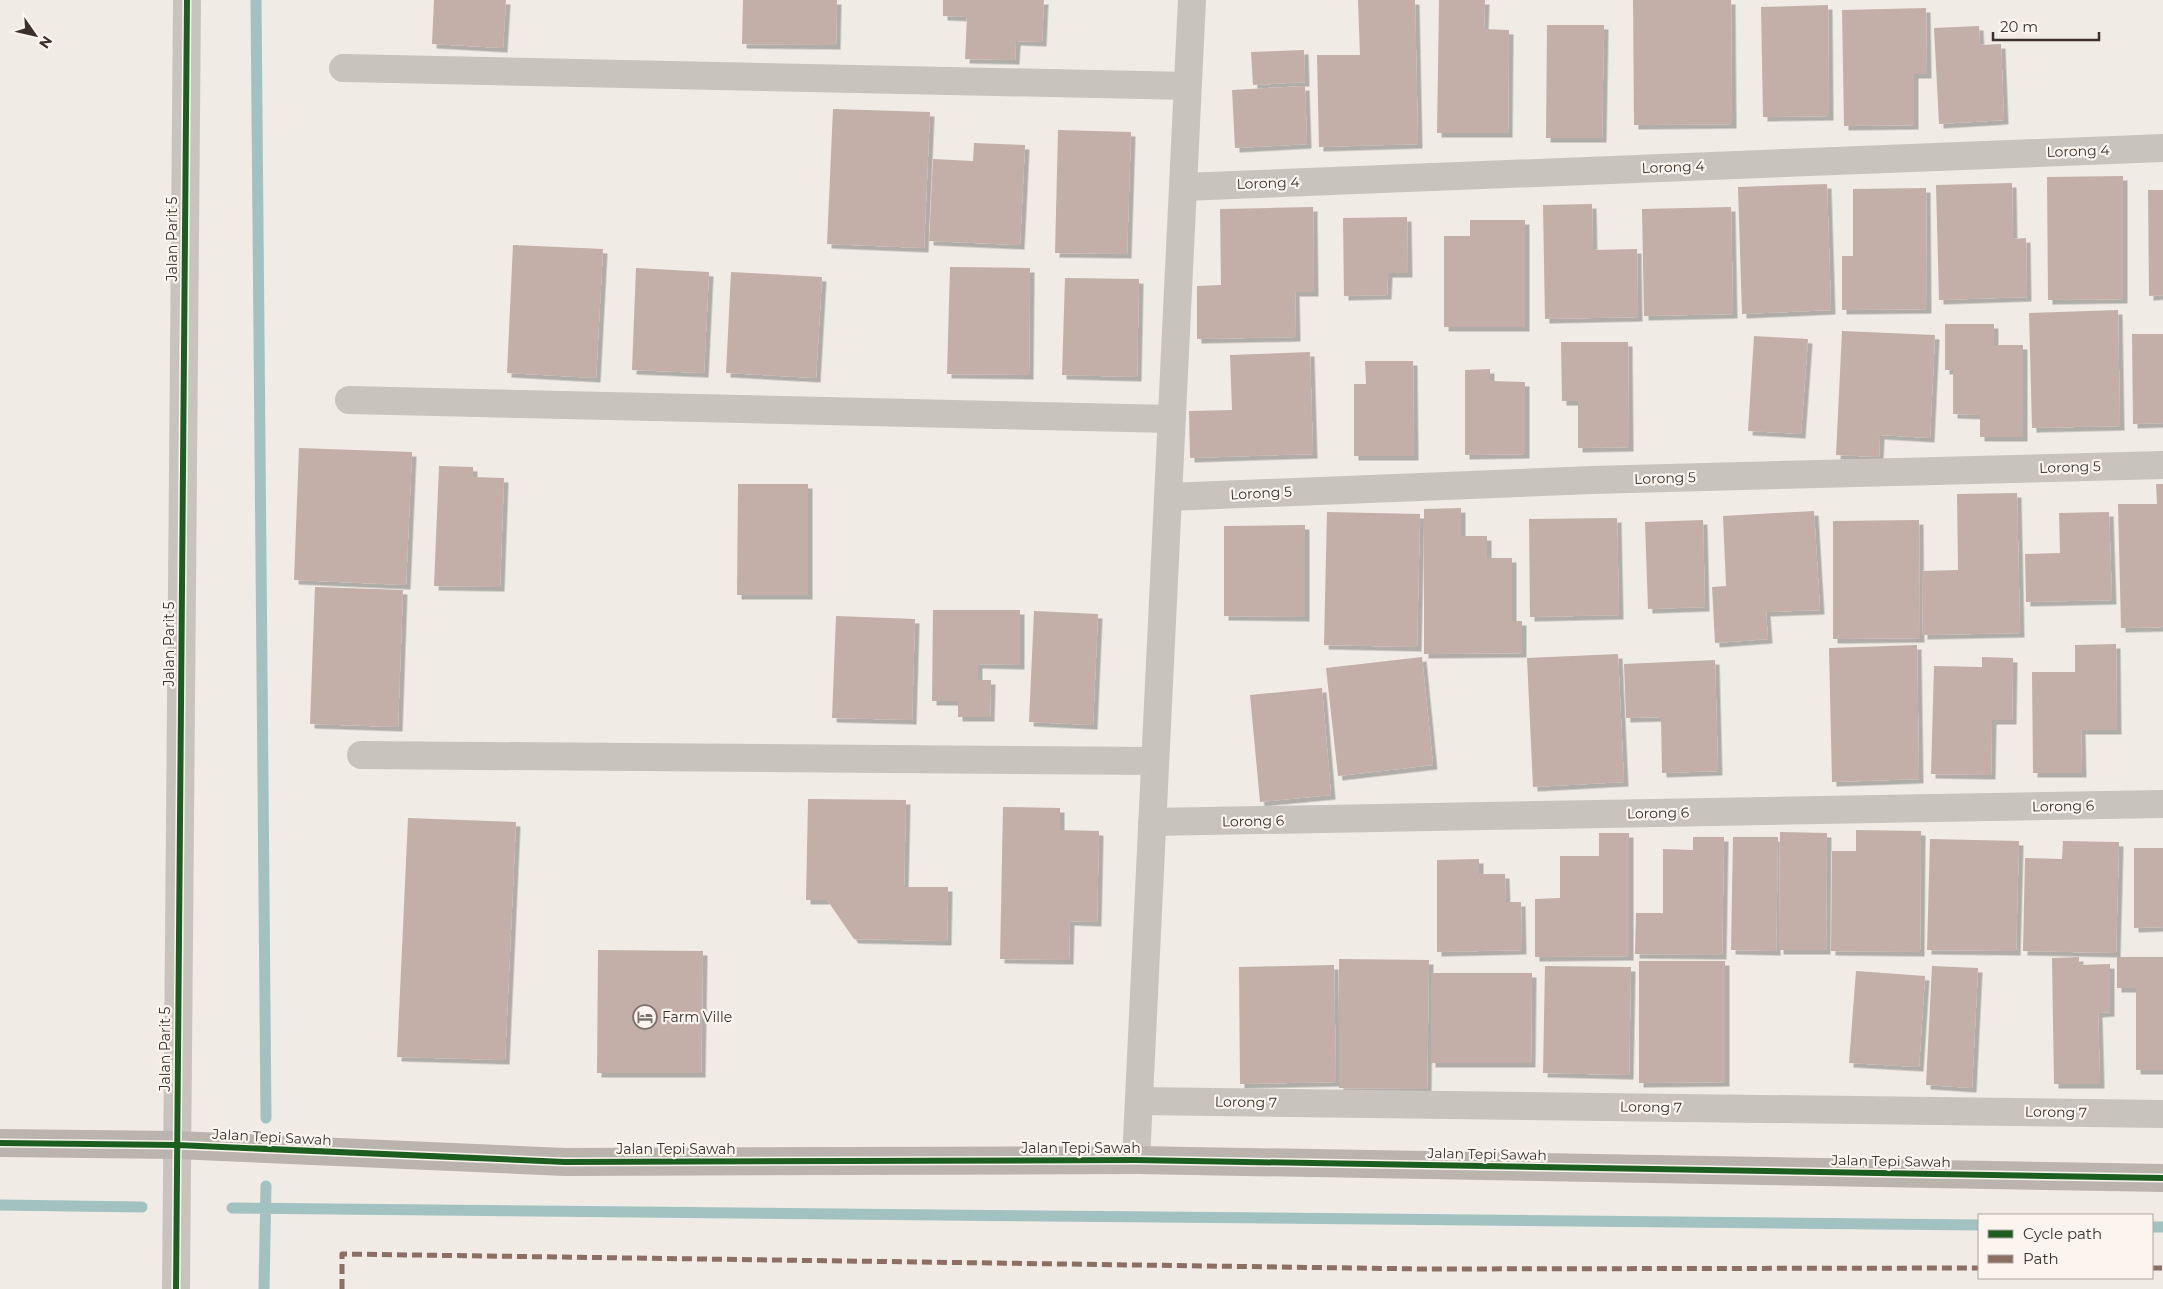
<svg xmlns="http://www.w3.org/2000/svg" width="2163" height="1289" viewBox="0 0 2163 1289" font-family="Montserrat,sans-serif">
<defs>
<filter id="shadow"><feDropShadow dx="4.5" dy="4.5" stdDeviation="0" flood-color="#0004"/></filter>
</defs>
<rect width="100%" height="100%" fill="#f0ebe5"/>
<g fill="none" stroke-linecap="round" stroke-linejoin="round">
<path stroke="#a1c2c1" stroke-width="11" d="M256,0L266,1118
M0,1205L142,1207
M232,1208L1979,1225
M2152,1227H2163
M264,1289L266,1186"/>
</g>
<path fill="#c3afa7" filter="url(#shadow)" d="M434,0H506L503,48L432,44Z
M743,0H837L836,45L742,44Z
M943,0H1044L1042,42L1016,41L1015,60L965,59L967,17L943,16Z
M1358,0H1415L1418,144L1319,147L1317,55H1360Z
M1439,0H1485L1484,29L1509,30L1508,133H1437Z
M1633,0H1731L1732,124L1634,125Z
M1828,5L1829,116L1763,117L1761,7Z
M1926,8L1927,74H1914V125L1844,126L1842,10Z
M1547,25H1604L1602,138H1546Z
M1979,26L1980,45L2001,44L2004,120L1939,124L1934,28Z
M1304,50L1305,82L1253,85L1251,52Z
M1305,86L1307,144L1235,148L1232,90Z
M833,109L930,112L924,248L827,244Z
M1058,130L1131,132L1127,254L1055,253Z
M974,143L1025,145L1020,245L929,241L933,159L973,161Z
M2123,176V299L2048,300L2047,177Z
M2012,183L2013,239L2026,238L2027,297L1939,300L1936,185Z
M1827,184L1831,310L1742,314L1738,187Z
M1926,188L1927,309L1842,310V256H1853V189Z
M2148,190H2163V295L2149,296Z
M1592,204L1593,250L1637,249L1638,317L1545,319L1543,205Z
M1313,207L1314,292H1295L1296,337L1197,339V286L1221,285L1220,209Z
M1731,207L1733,314L1644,316L1642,209Z
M1407,217L1408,273H1388L1387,295L1344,296L1343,218Z
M1470,220H1525V327H1444V236H1470Z
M513,245L603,249L596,378L507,373Z
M950,267L1030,268L1029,375L947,374Z
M636,268L709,272L704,373L632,370Z
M731,272L822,277L816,378L726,373Z
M1065,278L1139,279L1137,377L1062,375Z
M2118,310L2120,426L2032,428L2029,313Z
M1945,324H1994V345H2023V437H1980V415L1953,414V370H1945Z
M1842,331L1935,335L1930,438L1880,435L1879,457L1836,455Z
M2132,334H2163V423L2133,424Z
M1754,336L1808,339L1801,434L1748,431Z
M1561,342H1628L1629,447L1578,448V401H1562Z
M1310,352L1313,454L1190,458L1189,411L1232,410L1230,355Z
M1365,361H1413L1414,456H1354V384H1366Z
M1490,369V381L1525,382V454L1465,455V370Z
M299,448L412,452L406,585L294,580Z
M439,466L473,467V477L504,478L500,587L434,586Z
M738,484H808V595H737Z
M2156,484H2163V627L2121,628L2118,504H2157Z
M2017,493L2020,633L1923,635L1922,571L1958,570L1957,494Z
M1461,508V536H1487V558H1512V621H1522V653L1424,654V509Z
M1814,511L1820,610L1766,612L1768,639L1715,643L1712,587L1726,586L1723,516Z
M1327,512L1420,514L1417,647L1324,645Z
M2109,512L2112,600L2026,602L2025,554L2060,553L2059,513Z
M1617,518L1619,615L1530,617L1529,519Z
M1703,520L1705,607L1648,609L1645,522Z
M1919,520L1920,638L1833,639V521Z
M1305,525V617L1224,616V526Z
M315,587L403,590L398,727L310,724Z
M933,610H1020V665L978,664V680H991L990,717H958V701H932Z
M1034,611L1098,614L1093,725L1029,722Z
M836,616L915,619L912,720L832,718Z
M2116,644L2117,730H2081L2082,773H2033L2032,672H2075V645Z
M1917,645L1919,779L1832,782L1829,648Z
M1618,654L1624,782L1533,787L1527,658Z
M1422,657L1433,765L1338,776L1326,668Z
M1982,657L2013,658L2012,720H1992L1991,775L1931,774L1934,666L1982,667Z
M1715,660L1718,771L1662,773L1661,717L1626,718L1624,664Z
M1322,688L1331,795L1260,802L1250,695Z
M808,799L906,800L904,887H948L947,941L854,939L827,900H806Z
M1003,807L1060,808V830L1099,831L1097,922L1070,921L1069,960L1000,959Z
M408,818L516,822L505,1060L397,1057Z
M1856,830L1921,831L1920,952L1831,951L1832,851H1856Z
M1780,832L1827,833L1826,950H1779Z
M1599,833H1629V956L1535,957V899L1560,898V856H1599Z
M1693,837H1724L1722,955L1635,954L1636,913H1663V849L1693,850Z
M1733,837H1778L1776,951L1731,950Z
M1930,839L2019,841L2016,951L1927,950Z
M2063,841L2119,842L2116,953L2023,951L2025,858L2062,859Z
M2134,848H2163V927L2134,928Z
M1479,859V874H1505L1506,902H1521L1522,950L1437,952V860Z
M598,950L703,951L701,1073H597Z
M2079,957V965L2110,964V1012L2098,1013L2100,1084H2054L2052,958Z
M2117,957H2163V1070H2136V988H2117Z
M1339,959L1429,960L1427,1089L1339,1088Z
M1639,961H1725V1082L1639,1083Z
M1334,965L1336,1082L1240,1084L1239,967Z
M1545,966L1631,967L1629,1075L1543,1073Z
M1932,966L1978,968L1972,1088L1926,1085Z
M1856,971L1925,976L1919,1067L1849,1063Z
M1431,973H1532L1531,1063H1431Z"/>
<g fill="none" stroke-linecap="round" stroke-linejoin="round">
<path stroke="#c9c3be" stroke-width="28" d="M343,68L1188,86
M1183,187L2163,148
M349,400L1172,419
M1168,497L1592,480L2163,465
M361,755L1155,761
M1152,822L2163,804
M1139,1101L2163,1114
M1136,1160L1192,0
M176,1289L187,0"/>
<path stroke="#bab3ae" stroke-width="28" d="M0,1143L177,1145L565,1162L1136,1160L2163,1178"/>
<path stroke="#8d6e63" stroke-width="5" stroke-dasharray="10 5" stroke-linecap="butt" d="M2152,1268H2163
M342,1289V1254L1424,1269L1979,1268"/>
<g stroke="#fbf5ee" stroke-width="9">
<path id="cycleway" d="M0,1143L177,1145L565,1162L1136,1160L2163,1178
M176,1289L187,0"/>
</g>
<use href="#cycleway" stroke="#1b5e20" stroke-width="6"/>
</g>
<defs>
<g id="hotel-ring" transform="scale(1.25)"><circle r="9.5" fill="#fbf5ee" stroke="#7a716c" stroke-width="1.5"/><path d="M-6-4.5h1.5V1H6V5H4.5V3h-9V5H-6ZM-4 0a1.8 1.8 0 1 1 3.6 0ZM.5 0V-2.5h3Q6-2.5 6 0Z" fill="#7a716c"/></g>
</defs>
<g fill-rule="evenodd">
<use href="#hotel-ring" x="645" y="1017"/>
</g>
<g text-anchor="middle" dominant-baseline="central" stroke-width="4.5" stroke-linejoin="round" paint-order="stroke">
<g font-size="14" fill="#3b302b" stroke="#fbf5ee">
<text transform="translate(2078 151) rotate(-2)">Lorong 4</text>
<text transform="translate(1673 167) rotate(-2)">Lorong 4</text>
<text transform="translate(1268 183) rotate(-2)">Lorong 4</text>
<text transform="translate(172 239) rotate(-90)">Jalan Parit 5</text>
<text transform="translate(2070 467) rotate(-2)">Lorong 5</text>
<text transform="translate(1665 478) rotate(-2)">Lorong 5</text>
<text transform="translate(1261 493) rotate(-3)">Lorong 5</text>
<text transform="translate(169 644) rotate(-90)">Jalan Parit 5</text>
<text transform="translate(2063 806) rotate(-1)">Lorong 6</text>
<text transform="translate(1658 813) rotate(-1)">Lorong 6</text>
<text transform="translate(1253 821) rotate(-1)">Lorong 6</text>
<text transform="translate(165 1049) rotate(-90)">Jalan Parit 5</text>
<text transform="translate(1246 1102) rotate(1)">Lorong 7</text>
<text transform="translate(1651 1107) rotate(1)">Lorong 7</text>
<text transform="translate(2056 1112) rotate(1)">Lorong 7</text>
<text transform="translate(272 1137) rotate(3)">Jalan Tepi Sawah</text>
<text x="1081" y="1148">Jalan Tepi Sawah</text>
<text x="676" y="1149">Jalan Tepi Sawah</text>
<text transform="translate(1487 1154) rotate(1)">Jalan Tepi Sawah</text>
<text transform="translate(1891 1161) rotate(1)">Jalan Tepi Sawah</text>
</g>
<g font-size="14" fill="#3b302b" stroke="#fbf5ee" text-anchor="start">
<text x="662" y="1017">Farm Ville</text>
</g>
</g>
<rect x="1978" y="1214" width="175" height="65" fill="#fbf5ee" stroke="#aea6a0"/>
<rect x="1988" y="1230" width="25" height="8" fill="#1b5e20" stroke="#aea6a0"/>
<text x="2023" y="1239" font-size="15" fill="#3b302b">Cycle path</text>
<rect x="1988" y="1255" width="25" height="8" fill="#8d6e63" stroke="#aea6a0"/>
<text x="2023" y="1264" font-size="15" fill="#3b302b">Path</text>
<g transform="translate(35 35) rotate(124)" stroke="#fbf5ee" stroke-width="4" paint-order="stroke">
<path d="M0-4L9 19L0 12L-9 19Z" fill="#3b302b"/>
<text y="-8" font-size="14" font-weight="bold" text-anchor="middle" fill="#3b302b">N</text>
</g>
<path d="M1993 32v8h106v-8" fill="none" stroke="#3b302b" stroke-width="2.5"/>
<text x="2000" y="32" font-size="15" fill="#3b302b" stroke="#fbf5ee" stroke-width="4" paint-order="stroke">20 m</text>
</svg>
